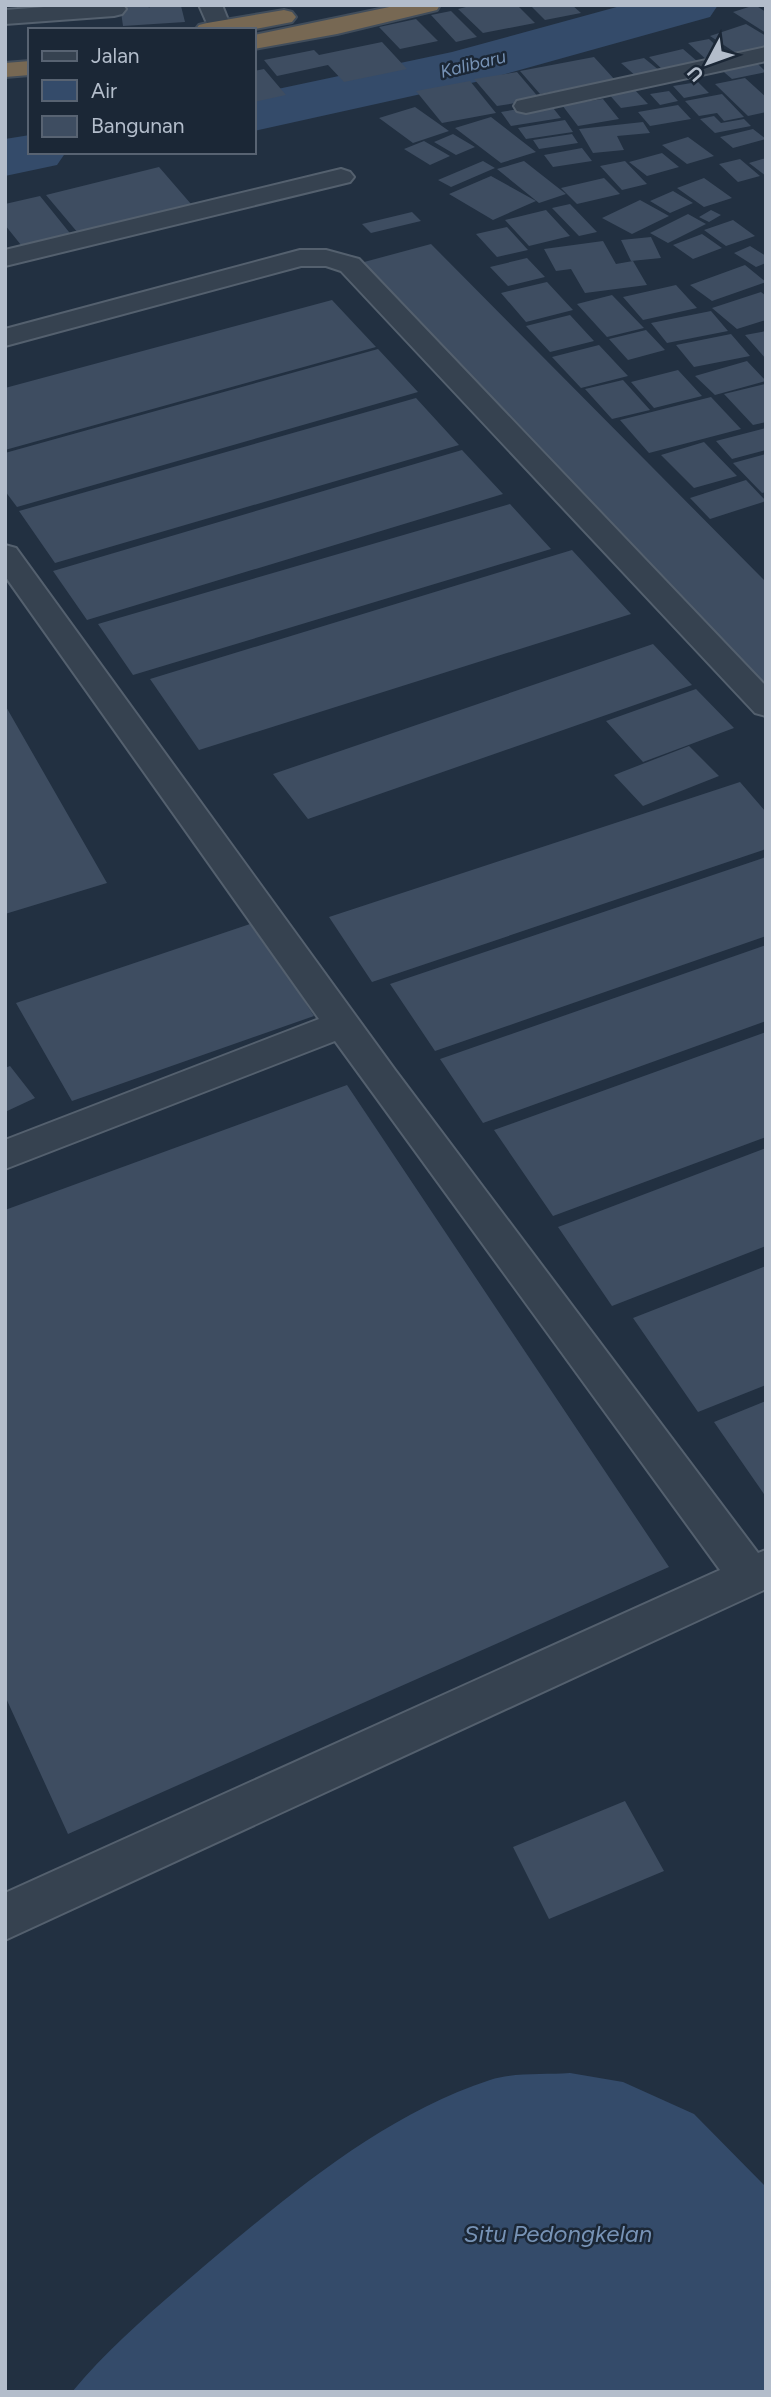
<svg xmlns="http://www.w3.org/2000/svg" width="771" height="2397" viewBox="0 0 771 2397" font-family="Figtree,sans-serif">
<rect width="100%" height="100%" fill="#223041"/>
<path fill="#344b6a" d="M570,2073L623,2082L694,2114L766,2187V2392H72C110,2346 158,2306 203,2267C290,2194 381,2116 490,2080C514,2072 545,2075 570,2073Z"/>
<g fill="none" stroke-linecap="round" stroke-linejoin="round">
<path fill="#344b6a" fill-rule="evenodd" d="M624,5H718L710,17L480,81L254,131V94L452,52Z
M30,135V152H66L57,165L5,176V139Z"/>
</g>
<path fill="#3e4d61" d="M120,5H148L149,8L151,5L181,6L185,22L123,26Z
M474,5H517L535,23L483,33L458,9Z
M530,5H572L581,13L545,20Z
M755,5L766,12V33L733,12Z
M451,11L477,37L456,42L431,15Z
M416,19L438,41L400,49L379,27Z
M746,24L766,36V46L739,55L710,36Z
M709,39L728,57L708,61L688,43Z
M382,42L407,69L344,82L328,65L277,76L264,60L314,50L319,55Z
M683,49L698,62L663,70L649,57Z
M594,57L615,80L540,94L520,71Z
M644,58L660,71L637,77L621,63Z
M753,59L766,72L732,79L718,67Z
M264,69L286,95L254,102V71Z
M517,72L540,99L497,106L474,79Z
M745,78L766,97V112L748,116L715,84Z
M470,81L496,113L442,123L416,91Z
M698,82L709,93L684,98L673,86Z
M633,88L648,104L621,108L607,92Z
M669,91L678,101L660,105L650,94Z
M722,94L744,117L724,121L717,113L699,116L685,101Z
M603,99L619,119L578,126L562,105Z
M550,104L561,118L511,126L501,112Z
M678,105L691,119L650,126L638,112Z
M415,107L449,131L413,143L379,118Z
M714,116L721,123L744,119L751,126L715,133L700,119Z
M491,117L536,152L501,163L455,128Z
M565,120L573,132L526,139L518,128Z
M643,122L650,133L617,136L624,150L593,153L579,129Z
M753,129L766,139L733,148L720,137Z
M453,134L475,147L456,155L434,142Z
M572,134L578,143L539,149L533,140Z
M688,137L714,156L687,164L662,145Z
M424,141L450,156L430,165L404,149Z
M582,148L592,161L553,167L544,155Z
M662,153L679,167L647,176L629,162Z
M766,158V176L749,163Z
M740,159L760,176L738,182L719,164Z
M483,161L495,168L451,187L438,180Z
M524,161L566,194L539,203L497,169Z
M625,161L647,184L622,190L600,166Z
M159,167L191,204L78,233L46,195Z
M491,176L536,201L493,220L449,194Z
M604,178L620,194L577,204L561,188Z
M704,178L732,198L704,207L677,188Z
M673,191L693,203L670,213L650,201Z
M40,196L73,237L25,250L5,225V204Z
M640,200L669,216L632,234L602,218Z
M570,204L597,232L579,236L552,208Z
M546,210L570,236L529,246L505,220Z
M711,210L721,215L709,222L699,217Z
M412,212L421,221L371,233L362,224Z
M688,214L706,224L668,243L650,233Z
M733,220L755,236L726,246L704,230Z
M507,227L528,250L497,257L476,234Z
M702,234L722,248L693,259L673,245Z
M651,237L661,258L631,261L621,240Z
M603,241L616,264L633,261L647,285L585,293L571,269L556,271L544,249Z
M431,244L766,582V702L353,265Z
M750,246L766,256V263L756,267L734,253Z
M527,258L545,277L508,286L490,267Z
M745,265L766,282L712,301L690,285Z
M547,282L573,310L526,322L501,293Z
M676,285L697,308L643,320L623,297Z
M761,292L766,296V320L737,329L712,308Z
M612,295L644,328L607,337L577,304Z
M332,300L376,347L5,450V388Z
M711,311L728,331L667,343L651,323Z
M570,315L594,341L550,352L526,326Z
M646,330L665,350L628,360L609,339Z
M766,331V359L745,335Z
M731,334L750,356L694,367L676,345Z
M599,345L628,376L581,388L552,357Z
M378,349L418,392L17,507L5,491V453Z
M747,361L766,381L715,395L695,376Z
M678,370L702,396L654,408L631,382Z
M623,380L650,410L612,419L585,389Z
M765,384L766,422L753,425L724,394Z
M711,397L741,429L649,453L620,420Z
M416,398L459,445L55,563L19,511Z
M766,428V450L732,459L716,441Z
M704,442L737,476L694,488L661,455Z
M462,450L503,494L87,620L53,571Z
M766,454V492L762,493L733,463Z
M746,480L766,501L710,519L690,498Z
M510,504L551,549L133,675L98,624Z
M572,550L631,614L199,750L150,679Z
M653,644L692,685L308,819L273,774Z
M696,689L734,728L643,762L606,721Z
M5,705L107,883L5,914Z
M689,746L719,776L643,806L614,775Z
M740,782L766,812V849L372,982L329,917Z
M766,857V936L435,1051L390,984Z
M253,923L314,1016L72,1101L16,1003Z
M766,945V1021L483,1123L440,1059Z
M766,1032V1137L553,1216L494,1130Z
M10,1066L35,1098L5,1112V1068Z
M347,1085L669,1567L68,1834L5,1696V1210Z
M766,1148V1246L612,1306L558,1227Z
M766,1266V1385L698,1412L633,1318Z
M766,1401V1497L714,1422Z
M625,1801L664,1871L549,1919L513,1847Z"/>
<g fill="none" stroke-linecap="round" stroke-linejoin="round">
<g stroke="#54606e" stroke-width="4">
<path id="minor" d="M70,5H123L126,9L122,14L114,16L5,24V10Z
M199,5H222L232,30H210Z
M766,47V61L526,113L517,111L514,106L517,101L526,99Z
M341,169L350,172L354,177L350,182L5,266V250Z
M300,250H326L359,259L766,686V716L755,713L341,271L326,266H301L5,346V329Z
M5,545L16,548L395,1070L758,1553L766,1550V1589L5,1940V1893L720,1570L335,1041L5,1169V1140L319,1019L5,576Z"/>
</g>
<g stroke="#414d5b" stroke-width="4">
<path id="highway" d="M399,5H440L437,10L337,34L254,49V35Z
M284,10L292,12L296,17L292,22L250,30H195L199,25L207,23Z
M30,61V75L5,77V63Z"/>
</g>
<use href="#minor" fill="#364250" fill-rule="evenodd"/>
<use href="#highway" fill="#776853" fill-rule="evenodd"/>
</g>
<g text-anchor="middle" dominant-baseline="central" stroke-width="5" stroke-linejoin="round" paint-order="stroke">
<g font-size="18" font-style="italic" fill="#7793b6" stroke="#1b2736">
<text transform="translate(473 64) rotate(-14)">Kalibaru</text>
</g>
<g font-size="24" font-style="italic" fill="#7793b6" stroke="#1b2736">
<text x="558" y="2233">Situ Pedongkelan</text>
</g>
</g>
<rect width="771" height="2397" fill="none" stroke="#b3bdcb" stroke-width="14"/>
<rect x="28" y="28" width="228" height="126" fill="#1b2736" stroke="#586372" stroke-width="2"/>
<rect x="42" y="51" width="35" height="10" fill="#364250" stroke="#586372" stroke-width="2"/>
<text x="91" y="63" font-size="21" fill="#b3bdcb">Jalan</text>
<rect x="42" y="80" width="35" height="21" fill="#344b6a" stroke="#586372" stroke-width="2"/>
<text x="91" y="98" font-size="21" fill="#b3bdcb">Air</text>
<rect x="42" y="116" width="35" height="21" fill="#3e4d61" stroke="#586372" stroke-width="2"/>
<text x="91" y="133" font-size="21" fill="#b3bdcb">Bangunan</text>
<g transform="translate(708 63) rotate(229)" stroke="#1b2736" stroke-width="5" paint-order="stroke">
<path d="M0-5L12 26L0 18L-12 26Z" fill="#b3bdcb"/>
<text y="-10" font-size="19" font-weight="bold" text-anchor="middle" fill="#b3bdcb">U</text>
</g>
</svg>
